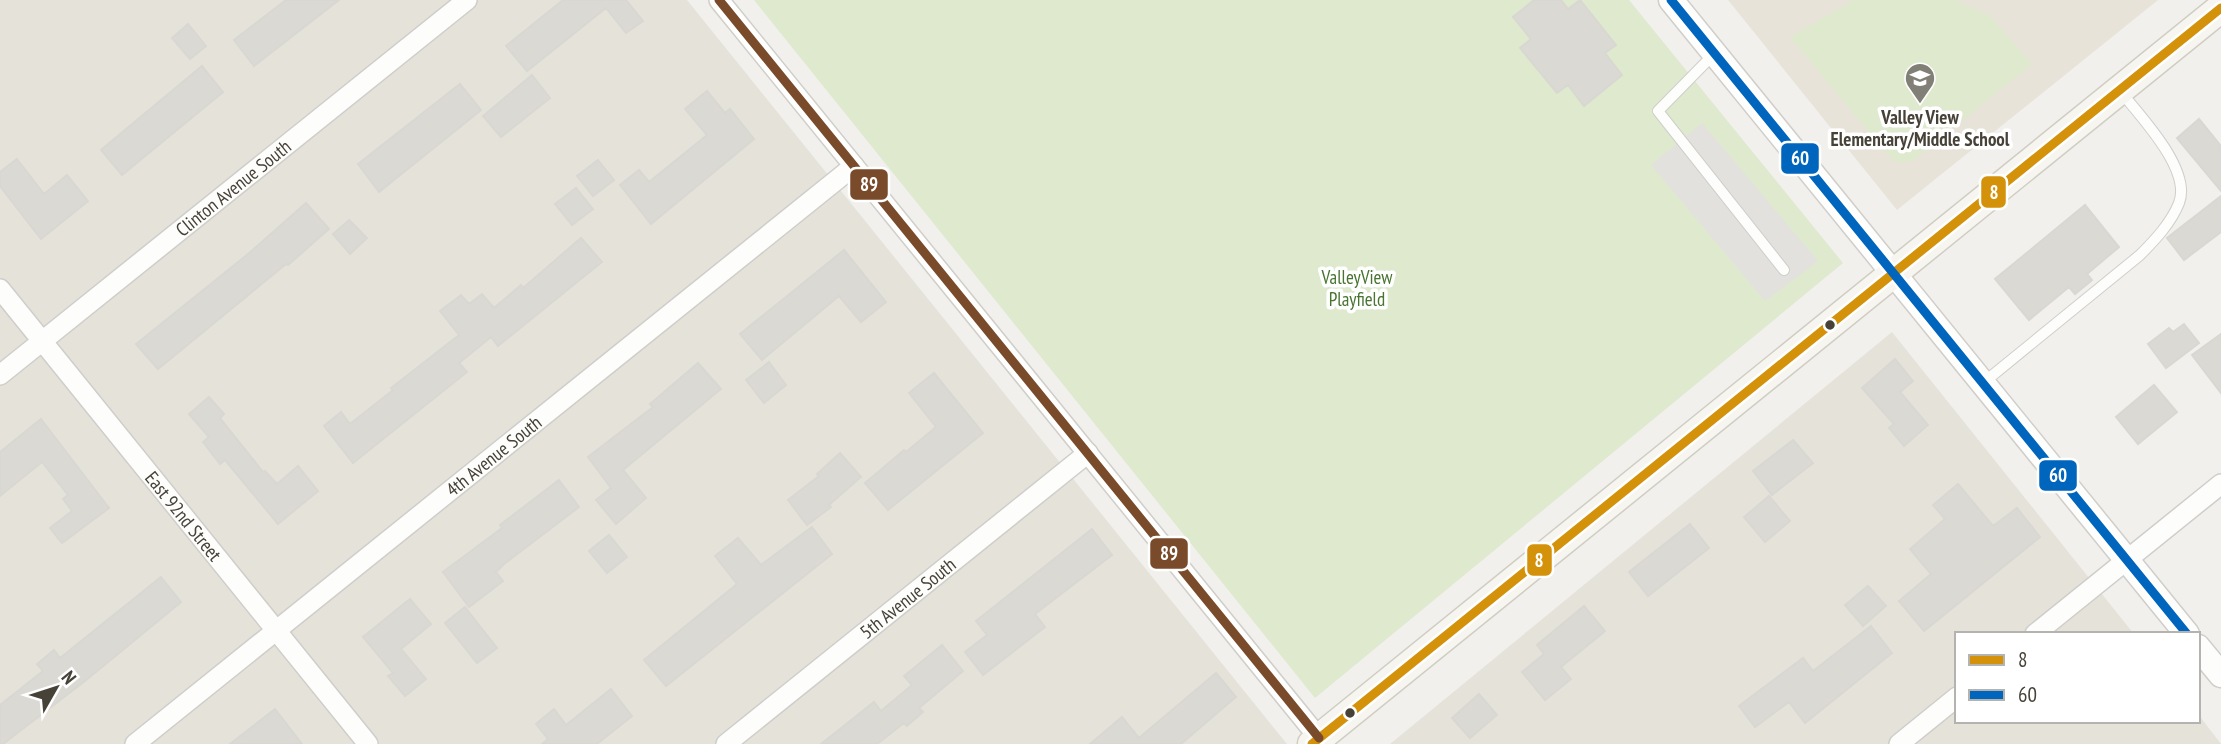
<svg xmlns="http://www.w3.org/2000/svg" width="2221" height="744" viewBox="0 0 2221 744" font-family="'PT Sans Narrow',sans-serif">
<rect width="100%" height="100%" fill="#f1f0ec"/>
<path fill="#e5e2da" d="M0,0H687L1287,744H0Z
M1892,332L2134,634H1957V721H2198V714L2221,744H1390Z"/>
<path fill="#e7e3d8" d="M1728,0H2158L1897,210Z"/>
<path fill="#dee9ce" d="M754,0H1629L1843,263L1315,698Z
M1854,0H1955L1990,16L2032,64L1911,162H1894L1790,37Z"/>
<path fill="#e3e1dd" d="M1702,123L1818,261L1765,301L1651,165Z"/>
<path fill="#dbd9d4" stroke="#d9d7d2" stroke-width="2" d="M286,0H339L254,66L234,40Z
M563,0H626L643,21L626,33L606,8L527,71L506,46Z
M1534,0H1561L1568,9L1580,0L1616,45L1605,53L1622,75L1584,106L1568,85L1557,93L1520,48L1531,39L1513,17Z
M188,24L206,46L190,59L172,38Z
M202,66L223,92L122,175L101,150Z
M532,75L550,98L501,137L483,116Z
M460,84L481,110L379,192L358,164Z
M707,91L725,113L730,109L754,139L651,224L620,185L639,170L649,182L707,135L685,109Z
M2199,119L2221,146V191L2177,138Z
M17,159L44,194L67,175L88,201L41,239L0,186V172Z
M598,160L614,180L593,196L577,176Z
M576,188L593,209L572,225L555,204Z
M2221,196V232L2184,260L2167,238Z
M306,203L329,229L288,265L286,264L158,369L136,344L248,254Z
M2085,205L2119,247L2087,274L2092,280L2075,294L2069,287L2029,320L1995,279Z
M349,220L367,238L350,254L333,234Z
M581,238L602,262L498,346L491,337L459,363L467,372L353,463L324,426L341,412L350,424L393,390L391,388L459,335L440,311L461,295L469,304L482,294L494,308L521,285L523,288Z
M844,250L886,302L861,322L839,296L762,360L740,334Z
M2184,324L2199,343L2166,368L2148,344L2169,328L2173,332Z
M2221,334V393L2192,355Z
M1895,359L1913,381L1900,392L1928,425L1904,446L1889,428L1894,424L1862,388Z
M769,362L786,385L764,403L746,380Z
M698,363L721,389L623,470L646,498L616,524L596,500L611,488L588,457L653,407L650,404Z
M934,373L983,433L888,510L865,483L904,450L906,452L936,427L909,393Z
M2154,385L2177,412L2138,444L2116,417Z
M209,397L224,414L220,418L263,472L265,471L277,484L298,466L318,491L278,524L225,460L220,464L203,442L209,437L189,414Z
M41,419L109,508L62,543L50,528L72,511L63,499L68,495L42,462L0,496V452Z
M1793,440L1813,463L1772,495L1753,471Z
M840,453L861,477L829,505L831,507L807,525L788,500L819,476L817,474Z
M559,480L579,507L504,564L496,572L503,581L469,607L443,572L502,528L500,525Z
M1958,484L1993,526L2017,508L2040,537L1924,631L1899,601L1931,574L1910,549L1945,519L1933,505Z
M1769,496L1790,521L1765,542L1744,517Z
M1690,524L1709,548L1648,596L1629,572Z
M812,527L832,554L666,686L644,660L737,584L715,556L738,538L761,565Z
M1092,529L1112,555L1035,614L1045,627L983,675L965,652L987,635L976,621Z
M609,535L627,557L607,573L589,551Z
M161,577L181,602L85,681L3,744H0V705L43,671L37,664L54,650L60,658Z
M1868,586L1886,606L1863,626L1845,605Z
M410,599L431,624L401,649L426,679L405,696L388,676L393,673L363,637Z
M1584,606L1605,631L1561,667L1571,679L1545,700L1522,672L1544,654L1537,645Z
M465,607L497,648L477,663L445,623Z
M1871,626L1892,653L1805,723L1789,702L1755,727L1739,706L1803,658L1813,671Z
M942,645L963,671L919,708L923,712L907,726L904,723L877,744H821L874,702L881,711L912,685L904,676Z
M1216,673L1236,697L1181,744H1090L1122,717L1139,738Z
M611,689L632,716L597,744H542L548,739L536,724L554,709L566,725Z
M1479,694L1497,715L1470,738L1452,718Z
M275,709L302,744H230Z"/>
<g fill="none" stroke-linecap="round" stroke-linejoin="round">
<g stroke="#cfceca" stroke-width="12">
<path id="service" d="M1714,54L1658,111L1784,270
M1983,383L2140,255C2155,240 2171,223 2179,203C2192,170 2141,117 2121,92"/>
</g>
<g stroke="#cfceca" stroke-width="22">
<g id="minor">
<path d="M719,0L1319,738"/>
<path id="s1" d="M0,289L368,744"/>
<path id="s2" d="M0,375L467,0"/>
<path d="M2035,634L2221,484"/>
<path id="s3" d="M135,744L854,166"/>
<path id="s4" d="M726,744L1088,453"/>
<path d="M1899,744L1957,697"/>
</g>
</g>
<g stroke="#cfceca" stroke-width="27">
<path id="tertiary" d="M1671,0L2187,634
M2198,647L2221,675"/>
</g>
<g stroke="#d0cdc3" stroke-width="31">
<path id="secondary" d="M1312,744L2221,8"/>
</g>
<use href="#service" stroke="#fdfdfc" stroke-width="10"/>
<use href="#minor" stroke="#fdfdfc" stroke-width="19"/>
<use href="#tertiary" stroke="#fdfdfc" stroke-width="24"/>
<use href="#secondary" stroke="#f6f5f0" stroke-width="28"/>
<g stroke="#fff" stroke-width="14">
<path id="bus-1" d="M1312,744L2221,8"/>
</g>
<g stroke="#fff" stroke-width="14">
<path id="bus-2" d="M1671,0L2187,634"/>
</g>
<g stroke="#fff" stroke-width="14">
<path id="bus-3" d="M719,0L1319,738"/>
</g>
<use href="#bus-1" stroke="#d4920b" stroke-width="9"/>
<use href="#bus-2" stroke="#0065bd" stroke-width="9"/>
<use href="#bus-3" stroke="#7a4b2a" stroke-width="9"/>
</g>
<defs>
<g id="school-pin" transform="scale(1.575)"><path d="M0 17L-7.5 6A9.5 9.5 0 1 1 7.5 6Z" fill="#827f77" stroke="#fff"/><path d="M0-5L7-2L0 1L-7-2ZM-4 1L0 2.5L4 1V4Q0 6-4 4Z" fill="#fff"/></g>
</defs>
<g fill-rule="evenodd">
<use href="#school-pin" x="1920" y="78"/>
</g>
<g fill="#474238" stroke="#fff" stroke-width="2.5">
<circle cx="1830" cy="325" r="6"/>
<circle cx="1350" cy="713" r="6"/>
</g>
<g text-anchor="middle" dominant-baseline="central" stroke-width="7" stroke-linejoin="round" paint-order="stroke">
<g font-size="19" font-weight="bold" fill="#474238" stroke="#fff">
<text x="1920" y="117">Valley View<tspan x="1920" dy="22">Elementary/Middle School</tspan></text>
</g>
<g font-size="19" fill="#474238" stroke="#fff">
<text stroke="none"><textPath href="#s2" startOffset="299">Clinton Avenue South</textPath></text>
<text stroke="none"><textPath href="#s3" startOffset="460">4th Avenue South</textPath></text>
<text stroke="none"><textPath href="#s1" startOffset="292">East 92nd Street</textPath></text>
<text stroke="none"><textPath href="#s4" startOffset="233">5th Avenue South</textPath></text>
</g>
<g font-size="19" fill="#487430" stroke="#fff">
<text x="1357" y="277">ValleyView<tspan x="1357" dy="22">Playfield</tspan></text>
</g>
</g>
<g stroke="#fff" stroke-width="2.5">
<rect x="1780" y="142" width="40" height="33" rx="7" fill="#0065bd"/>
<rect x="849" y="168" width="40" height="33" rx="7" fill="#7a4b2a"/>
<rect x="1980" y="175" width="27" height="34" rx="7" fill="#d4920b"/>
<rect x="2038" y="459" width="40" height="33" rx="7" fill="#0065bd"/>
<rect x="1149" y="537" width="40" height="33" rx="7" fill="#7a4b2a"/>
<rect x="1526" y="543" width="27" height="34" rx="7" fill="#d4920b"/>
</g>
<g font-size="19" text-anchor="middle" font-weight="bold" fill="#fff">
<text x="1800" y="165">60</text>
<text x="869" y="191">89</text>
<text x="1994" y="199">8</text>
<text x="2058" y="482">60</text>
<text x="1169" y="560">89</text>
<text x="1539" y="567">8</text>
</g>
<rect x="1955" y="632" width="245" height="91" fill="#ffffff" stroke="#b5b3af" stroke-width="2"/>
<rect x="1969" y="655" width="35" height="10" fill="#d4920b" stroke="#b5b3af" stroke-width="2"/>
<text x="2018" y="667" font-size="21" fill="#474238">8</text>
<rect x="1969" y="690" width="35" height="10" fill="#0065bd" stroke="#b5b3af" stroke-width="2"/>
<text x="2018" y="702" font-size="21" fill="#474238">60</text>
<g transform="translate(56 688) rotate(51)" stroke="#ffffff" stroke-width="5" paint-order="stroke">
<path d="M0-5L12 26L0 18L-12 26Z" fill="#474238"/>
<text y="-10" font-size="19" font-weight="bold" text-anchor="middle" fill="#474238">N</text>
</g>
</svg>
